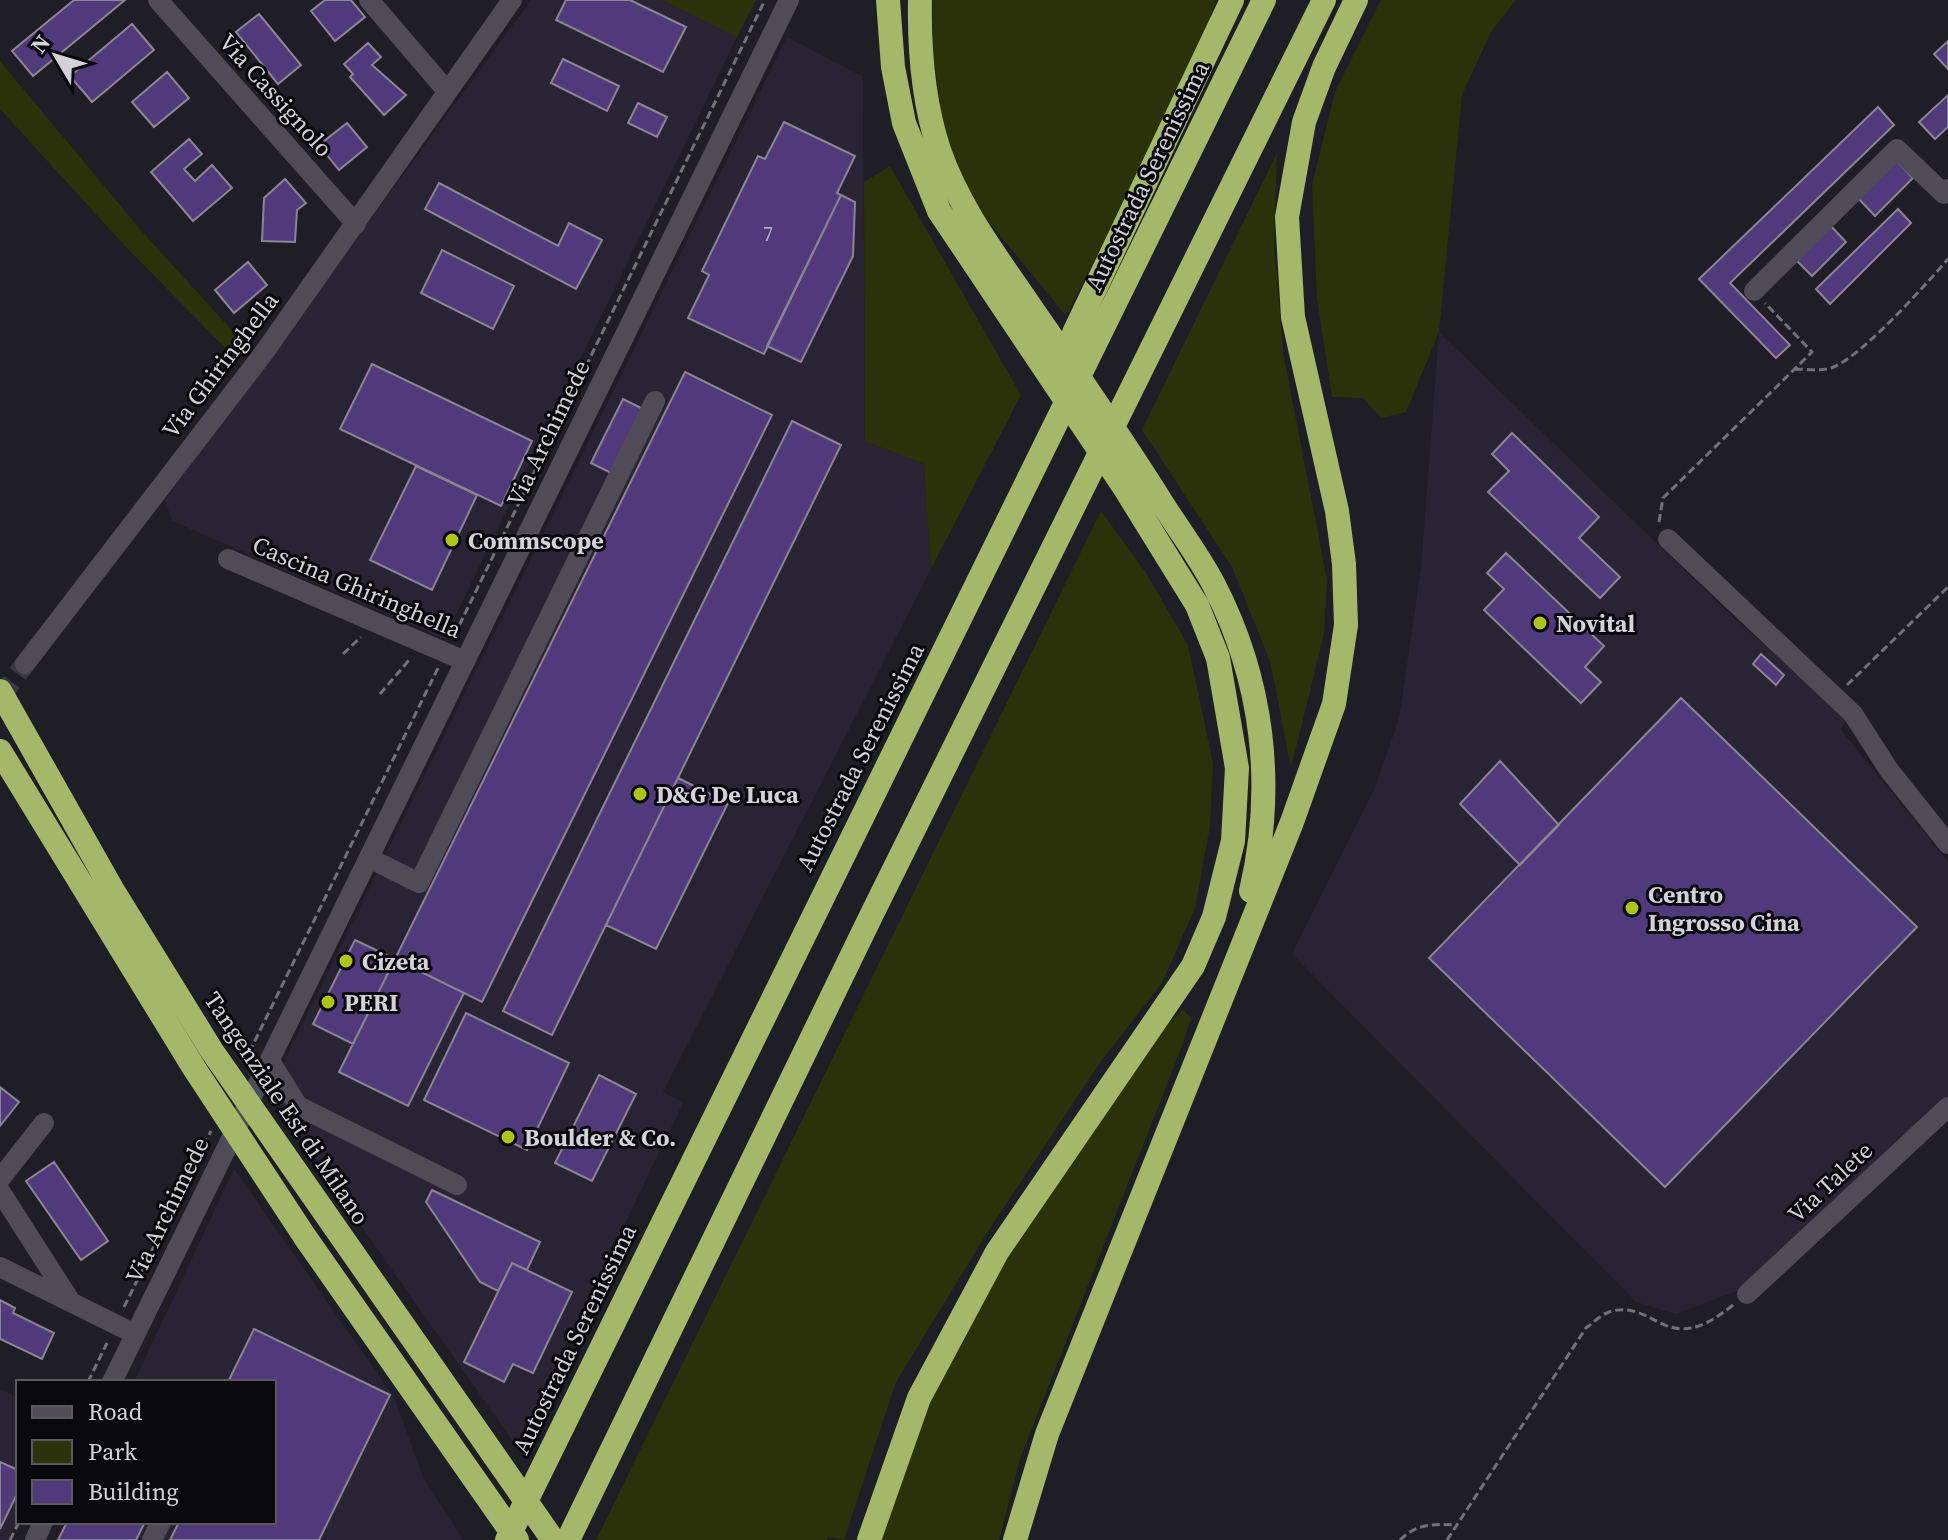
<svg xmlns="http://www.w3.org/2000/svg" width="1948" height="1540" viewBox="0 0 1948 1540" font-family="'Source Serif 4',serif">
<rect width="100%" height="100%" fill="#1f1d26"/>
<path fill="#292433" d="M531,0H662L737,37L444,639L172,521L165,500Z
M787,37L863,77L865,441L924,464L931,569L663,1092L683,1103L517,1447L268,1094Z
M1439,332L1720,605L1848,719L1840,729L1948,862V1100L1744,1288L1676,1314L1636,1302L1292,954L1374,790L1399,719L1421,569Z
M234,1169L394,1397L423,1477L463,1540H58L67,1522H274V1382H134Z
M0,1389L18,1398V1520L8,1540H0Z"/>
<path fill="#2b320a" d="M662,0H756L737,37Z
M933,0H1216L1196,61L1066,316L967,195L944,129L933,54Z
M1381,0H1516L1491,32L1462,95L1439,332L1406,412L1381,418L1363,398L1332,397L1317,298L1312,185L1335,92Z
M0,61L146,236L249,349L238,361L125,246L0,109Z
M1277,153L1274,243L1283,352L1327,580L1324,634L1291,768L1270,661L1232,567L1142,430Z
M890,166L1021,395L931,569L924,464L865,441L864,182Z
M1101,511L1146,573L1188,645L1213,763L1210,826L1195,908L1162,983L1099,1064L987,1233L896,1382L844,1540L828,1537L827,1540H596Z
M1183,1010L1191,1018L1182,1046L1021,1456L999,1540H877L941,1373L1010,1248L1165,1026Z"/>
<path fill="#513a7b" stroke="#898691" stroke-width="2" d="M74,0H125L33,76L12,51Z
M325,0H351L365,17L335,41L311,11Z
M566,0H630L686,27L663,72L556,20Z
M259,14L301,65L278,84L236,32Z
M132,24L154,50L92,102L70,76Z
M1948,41V69L1934,54Z
M368,43L381,57L372,65L406,95L384,115L350,77L353,74L344,64Z
M563,59L619,86L607,111L551,83Z
M167,72L189,98L154,127L132,102Z
M1948,95V127L1935,139L1919,122Z
M638,103L667,117L657,137L628,123Z
M1878,107L1894,125L1730,283L1790,345L1776,358L1699,279Z
M784,122L855,156L837,193L841,195L764,354L688,318L709,275L702,271L758,156L765,159Z
M347,123L367,147L339,170L319,145Z
M189,139L202,154L184,169L195,181L212,165L232,188L193,221L151,172Z
M1895,159L1913,178L1875,216L1857,197Z
M285,179L306,203L297,210L295,242L262,241L264,198Z
M439,183L558,246L569,223L602,240L576,289L425,209Z
M841,195L855,202L853,256L801,362L767,346Z
M1898,209L1911,223L1830,304L1816,289Z
M1829,224L1846,242L1812,276L1794,258Z
M442,250L514,286L493,329L421,293Z
M248,262L267,285L234,313L215,290Z
M372,364L532,441L501,506L340,429Z
M685,372L772,415L482,1002L395,959Z
M623,399L643,409L611,473L591,463Z
M792,421L841,445L552,1035L503,1011Z
M1512,433L1599,517L1579,538L1620,577L1600,598L1488,492L1509,471L1492,454Z
M416,466L477,495L432,590L370,560Z
M1506,553L1604,646L1585,667L1601,682L1581,703L1484,610L1504,589L1487,573Z
M1761,654L1784,675L1776,685L1753,664Z
M1681,698L1917,927L1665,1187L1429,958Z
M1500,761L1559,825L1520,865L1460,804Z
M678,778L728,803L656,949L606,925Z
M355,940L395,959L353,1044L313,1024Z
M395,959L464,993L408,1106L339,1072Z
M466,1013L569,1063L527,1150L424,1100Z
M599,1075L636,1094L592,1181L555,1163Z
M0,1087L19,1102L0,1126Z
M54,1162L108,1241L81,1260L26,1181Z
M432,1190L540,1242L527,1270L512,1263L498,1291L480,1282L426,1202Z
M512,1263L572,1292L533,1373L513,1364L504,1382L464,1362Z
M0,1300L15,1308L13,1313L54,1333L42,1359L0,1339Z
M254,1329L390,1395L319,1540H170L179,1522H274V1382H228Z
M0,1462L18,1470V1492L0,1529Z
M67,1522H145L136,1540H58Z"/>
<g fill="none" stroke-linecap="round" stroke-linejoin="round">
<path stroke="#3a3841" stroke-width="20" stroke-dasharray="20 10" stroke-linecap="butt" d="M0,698L25,664"/>
<path stroke="#727078" stroke-width="3" stroke-dasharray="8 4" stroke-linecap="butt" d="M1795,369C1805,369 1817,371 1827,369C1855,365 1927,283 1948,259
M1659,522L1663,498L1812,352L1765,303
M454,636L765,0
M343,654L361,637
M1847,685L1948,587
M380,694L410,659
M244,1063L438,668
M124,1307L211,1131
M88,1382L107,1343
M10,1540L19,1522
M1400,1540C1417,1523 1434,1524 1457,1525
M1447,1540L1586,1328C1594,1322 1603,1313 1612,1311C1658,1301 1666,1360 1733,1305"/>
<path stroke="#4f4c57" stroke-width="20" d="M158,0L356,224
M369,0L447,91
M1754,291L1897,149L1944,194L1948,189
M1668,539L1853,714L1889,770L1948,844
M228,559L465,661
M25,664L263,354L512,0
M369,858L419,883L655,401
M270,1061L298,1106L457,1185
M0,1179L44,1123
M0,1191L71,1302
M0,1267L135,1334
M1747,1294L1948,1107
M112,1382L789,0
M35,1540L43,1522
M152,1540L161,1522"/>
<path stroke="#a6b769" stroke-width="24" d="M920,0C919,51 923,101 939,150C959,208 996,256 1030,306C1075,371 1120,436 1162,503C1179,530 1199,556 1214,585C1263,680 1276,786 1251,891
M1063,368L1074,333L1232,0
M0,691L112,889L212,1051L553,1540
M0,751L194,1068L305,1237L517,1540
M507,1540L1264,0
M568,1540L871,916L1324,0
M869,1540L919,1398L997,1252L1193,966L1214,917L1233,841L1237,768L1218,658L1197,605L1124,487L939,211L904,123L893,67L888,0
M1015,1540L1047,1434L1292,822L1334,704L1346,625L1344,564L1337,511L1293,317L1287,217L1304,122L1324,67L1356,0"/>
</g>
<g fill="#acc613" stroke="#09080c" stroke-width="3">
<circle cx="452" cy="540" r="8"/>
<circle cx="1540" cy="623" r="8"/>
<circle cx="640" cy="794" r="8"/>
<circle cx="1632" cy="908" r="8"/>
<circle cx="346" cy="961" r="8"/>
<circle cx="328" cy="1002" r="8"/>
<circle cx="508" cy="1137" r="8"/>
</g>
<g text-anchor="middle" dominant-baseline="central" stroke-width="6" stroke-linejoin="round" paint-order="stroke">
<g font-size="20" fill="#b2acc1">
<text x="768" y="234">7</text>
</g>
<g font-size="24" fill="#d3d2d8" stroke="#09080c">
<text transform="translate(276 95) rotate(48)">Via Cassignolo</text>
<text transform="translate(1147 176) rotate(-64)">Autostrada Serenissima</text>
<text transform="translate(220 365) rotate(-53)">Via Ghiringhella</text>
<text transform="translate(548 433) rotate(-64)">Via Archimede</text>
<text transform="translate(357 587) rotate(23)">Cascina Ghiringhella</text>
<text transform="translate(860 757) rotate(-63)">Autostrada Serenissima</text>
<text transform="translate(287 1108) rotate(56)">Tangenziale Est di Milano</text>
<text transform="translate(1830 1182) rotate(-43)">Via Talete</text>
<text transform="translate(167 1210) rotate(-64)">Via Archimede</text>
<text transform="translate(574 1339) rotate(-64)">Autostrada Serenissima</text>
</g>
<g font-size="24" font-weight="bold" fill="#d3d2d8" stroke="#09080c" text-anchor="start">
<text x="468" y="540">Commscope</text>
<text x="1556" y="623">Novital</text>
<text x="656" y="794">D&amp;G De Luca</text>
<text x="1648" y="894">Centro<tspan x="1648" dy="28">Ingrosso Cina</tspan></text>
<text x="362" y="961">Cizeta</text>
<text x="344" y="1002">PERI</text>
<text x="524" y="1137">Boulder &amp; Co.</text>
</g>
</g>
<rect x="16" y="1380" width="260" height="144" fill="#09080c" stroke="#5a595e" stroke-width="2"/>
<rect x="32" y="1406" width="40" height="12" fill="#4f4c57" stroke="#5a595e" stroke-width="2"/>
<text x="88" y="1420" font-size="24" fill="#d3d2d8">Road</text>
<rect x="32" y="1440" width="40" height="24" fill="#2b320a" stroke="#5a595e" stroke-width="2"/>
<text x="88" y="1460" font-size="24" fill="#d3d2d8">Park</text>
<rect x="32" y="1480" width="40" height="24" fill="#513a7b" stroke="#5a595e" stroke-width="2"/>
<text x="88" y="1500" font-size="24" fill="#d3d2d8">Building</text>
<g transform="translate(56 56) rotate(308)" stroke="#09080c" stroke-width="6" paint-order="stroke">
<path d="M0-6L14 30L0 20L-14 30Z" fill="#d3d2d8"/>
<text y="-12" font-size="22" font-weight="bold" text-anchor="middle" fill="#d3d2d8">N</text>
</g>
</svg>
